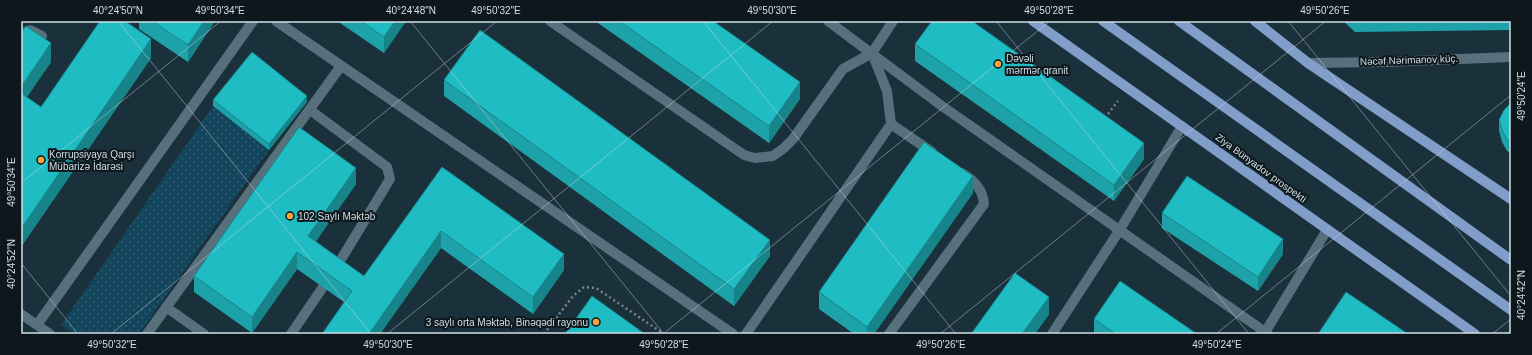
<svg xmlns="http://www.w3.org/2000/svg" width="1532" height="355" viewBox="0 0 1532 355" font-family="Helvetica,sans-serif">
<defs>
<pattern id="green-dots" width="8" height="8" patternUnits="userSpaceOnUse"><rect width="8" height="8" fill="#12455b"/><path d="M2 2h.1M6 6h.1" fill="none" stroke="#345f73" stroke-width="1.8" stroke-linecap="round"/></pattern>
</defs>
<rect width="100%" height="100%" fill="#1a303b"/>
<path fill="url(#green-dots)" d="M213,106L269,150L139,334H73L61,325Z"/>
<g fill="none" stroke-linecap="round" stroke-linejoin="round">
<path stroke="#778891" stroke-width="2.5" stroke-dasharray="2 3" stroke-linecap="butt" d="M1105,118L1118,101
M544,334L573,296L584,287L596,288L664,334"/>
<path stroke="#58707c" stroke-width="10" d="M276,21L733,334
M550,21L744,155L755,158L773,156L784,148L793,139L843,69L872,53L893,21
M828,21L942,106L1268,334
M21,34L30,30L42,36
M1308,63L1386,62L1511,57
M310,110L387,167L390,179L334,271
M891,124L932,152
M166,307L204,334
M21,314L50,334
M37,325L253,21
M147,334L341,66
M291,334L323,287
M746,334L891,124L887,91L872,53
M889,334L984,204C983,189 974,180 962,173
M1052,334L1119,231L1182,126
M1264,334L1327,230"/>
<path stroke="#819eca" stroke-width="10" d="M1033,21L1475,334
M1103,21L1511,310
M1179,21L1511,260
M1255,21L1308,63L1511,199"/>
</g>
<path fill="#1ca2a8" d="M139,21H215L188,62L139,29Z
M337,21H406L384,53Z
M595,21H713L800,99L769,143Z
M1343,21H1511V30L1355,32Z
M21,33L51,62L27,97L41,107L151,58L23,244L21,243Z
M915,44L1144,159L1114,201L915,61Z
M444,80L770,256L734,306L444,96Z
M213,100L307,102L269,150L213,106Z
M1511,103V153L1507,151L1502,142L1499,131V120Z
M442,167L564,270L533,314L441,248L380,334H322L344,302L297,269L252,333L194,292V276L356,184L315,242L364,276Z
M973,193L874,334H854L819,309V292Z
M1162,213L1283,254L1258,291L1162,228Z
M1094,319L1197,334H1095L1094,333Z"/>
<path fill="#168488" d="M204,21H215L188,62V45Z
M395,21H406L384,53V37Z
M151,39V58L23,244V226Z
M51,43V62L21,105V87Z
M800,82V99L769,143V126Z
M307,96V102L269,150V144Z
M1144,143V159L1114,201V185Z
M356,168V184L308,253V236Z
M973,176V193L874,334H867V327Z
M441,231V248L380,334H369Z
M1283,239V254L1258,291V277Z
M770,240V256L734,306V289Z
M297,252V269L252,333V317Z
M564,254V270L533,314V297Z
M1049,297V315L1035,334H1022Z"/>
<path fill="#20bcc3" stroke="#168488" d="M100,21H125L151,39L23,226L21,225V93L41,107Z
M152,21H204L188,45Z
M361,21H395L384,37Z
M619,21H713L800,82L769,126Z
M932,21H972L1144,143L1114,185L915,44Z
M26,26L51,43L21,87V33Z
M480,30L770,240L734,289L444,80Z
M252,52L307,96L269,144L213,100Z
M1511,103V142L1507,140L1502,130L1499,120L1504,110Z
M299,127L356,168L308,236L364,276L442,167L564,254L533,297L441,231L369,334H322L352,291L297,252L252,317L194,276Z
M924,142L973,176L867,327L819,292Z
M1187,176L1283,239L1258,277L1162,213Z
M1015,273L1049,297L1022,334H971Z
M1120,281L1197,334H1116L1094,319Z
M1346,292L1408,334H1318Z
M592,296L645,334H565Z"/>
<path fill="none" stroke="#d2dfe6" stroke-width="1" stroke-opacity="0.45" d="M118,21L371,334M410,21L664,334M703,21L956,334M996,21L1249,334M1288,21L1511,296M21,183L221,21M21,263L78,334M111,334L497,21M387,334L773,21M663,334L1050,21M940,334L1326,21M1216,334L1511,95M1492,334L1511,319"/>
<g fill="#f2a542" stroke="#0d171c" stroke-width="1.5">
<circle cx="998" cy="64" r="4"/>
<circle cx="41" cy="160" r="4"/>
<circle cx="290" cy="216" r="4"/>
<circle cx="596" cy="322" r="4"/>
</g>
<g text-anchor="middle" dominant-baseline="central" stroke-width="4" stroke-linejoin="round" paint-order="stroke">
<g font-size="10" fill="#d2dfe6" stroke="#0d171c" text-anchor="start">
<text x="1006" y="58">Dəvəli<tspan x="1006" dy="12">mərmər qranit</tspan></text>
<text x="49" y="154">Korrupsiyaya Qarşı<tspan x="49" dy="12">Mübarizə İdarəsi</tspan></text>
<text x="298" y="216">102 Saylı Məktəb</text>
<text x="588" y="322" text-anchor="end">3 saylı orta Məktəb, Binəqədi rayonu</text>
</g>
<g font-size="10" fill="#d2dfe6" stroke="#0d171c">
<text transform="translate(1409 60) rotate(-2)">Nəcəf Nərimanov küç.</text>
<text transform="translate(1261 168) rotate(36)">Ziya Bünyadov prospekti</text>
</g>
</g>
<rect width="1532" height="355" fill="none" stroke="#0d171c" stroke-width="44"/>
<rect x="22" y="22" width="1488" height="311" fill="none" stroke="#d2dfe6" stroke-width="1.5"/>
<g font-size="10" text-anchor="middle" fill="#d2dfe6">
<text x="118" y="14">40°24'50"N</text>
<text x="220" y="14">49°50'34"E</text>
<text x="411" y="14">40°24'48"N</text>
<text x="496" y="14">49°50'32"E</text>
<text x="772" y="14">49°50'30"E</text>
<text x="1049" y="14">49°50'28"E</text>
<text x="1325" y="14">49°50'26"E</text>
<text transform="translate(1521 96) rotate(-90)" y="4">49°50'24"E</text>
<text transform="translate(11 182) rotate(-90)" y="4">49°50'34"E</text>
<text transform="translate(11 264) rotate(-90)" y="4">40°24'52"N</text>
<text transform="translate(1521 295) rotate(-90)" y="4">40°24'42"N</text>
<text x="112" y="348">49°50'32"E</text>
<text x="388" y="348">49°50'30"E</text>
<text x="664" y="348">49°50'28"E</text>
<text x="941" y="348">49°50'26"E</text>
<text x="1217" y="348">49°50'24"E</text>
</g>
</svg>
